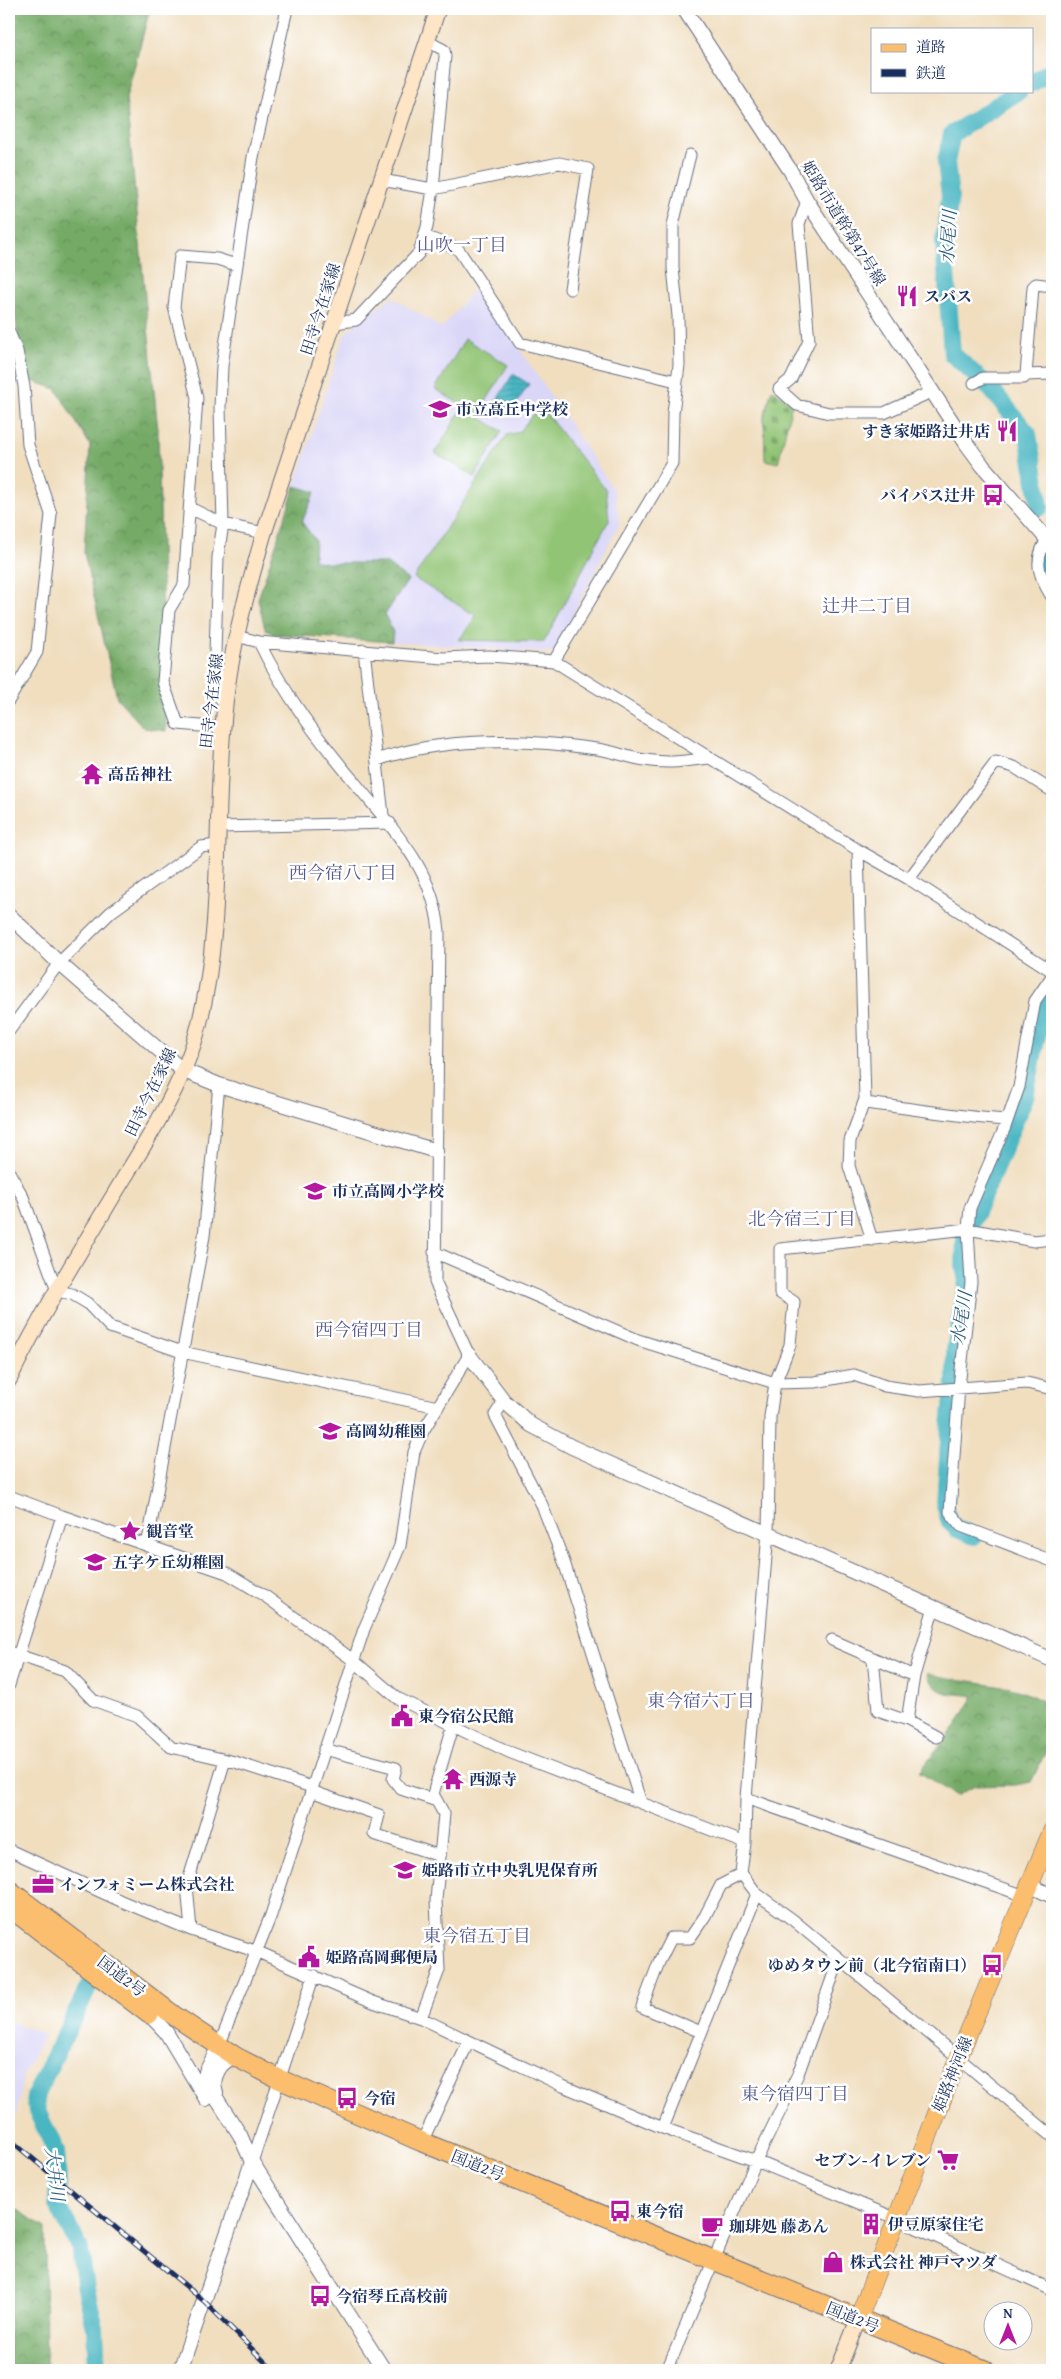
<svg xmlns="http://www.w3.org/2000/svg" width="1061" height="2379" viewBox="0 0 1061 2379" font-family="'Gentium Book Plus','Noto Serif JP',serif">
<defs>
<pattern id="forest-crowns" width="20" height="18" patternUnits="userSpaceOnUse" patternTransform="scale(1.25)"><rect width="20" height="18" fill="#75aa66"/><path d="M2 6a3 3 0 1 1 6 0M12 15a3 3 0 1 1 6 0" fill="none" stroke="#5f8b57"/></pattern>
<pattern id="cemetery-stones" width="16" height="16" patternUnits="userSpaceOnUse" patternTransform="scale(1.25)"><rect width="16" height="16" fill="#92c474"/><path d="M2 7V4a2 2 0 0 1 4 0v3zM10 15v-3a2 2 0 0 1 4 0v3z" fill="#76a062"/></pattern>
<pattern id="water-rules" width="6" height="5" patternUnits="userSpaceOnUse" patternTransform="scale(1.25)"><rect width="6" height="5" fill="#48b6c2"/><path d="M0 2.5h6" fill="none" stroke="#3b94a1"/></pattern>
</defs>
<rect width="100%" height="100%" fill="#fff"/>
<filter id="ink" filterUnits="userSpaceOnUse"><feTurbulence type="fractalNoise" baseFrequency=".02" numOctaves="2"/><feDisplacementMap in="SourceGraphic" scale="10" xChannelSelector="R" yChannelSelector="G"/><feConvolveMatrix kernelMatrix="1 2 1 2 8 2 1 2 1" color-interpolation-filters="sRGB"/></filter>
<filter id="wash" filterUnits="userSpaceOnUse"><feTurbulence type="fractalNoise" baseFrequency=".0096" numOctaves="4" result="noise"/><feDisplacementMap in="SourceGraphic" scale="20" xChannelSelector="R" yChannelSelector="G"/><feGaussianBlur stdDeviation="1.12" result="paint"/><feColorMatrix in="noise" values="0 0 0 0 0 0 0 0 0 0 0 0 0 0 0 0 0 1.4 0 .05"/><feComposite in="paint" operator="in"/></filter>
<g filter="url(#wash)">
<rect width="100%" height="100%" fill="#f0debf"/>
<path fill="#dad6f7" d="M477,286L614,490L620,523L553,653L273,634L265,629L258,599L345,333L392,297L442,328Z
M9,2021L45,2035L23,2076L17,2114L9,2124Z"/>
<path fill="url(#forest-crowns)" stroke="#486c62" d="M9,9H150L126,98L158,431L166,731L144,728L117,698L84,553L90,445L56,389L26,379L21,365L15,313L9,307Z
M295,486L315,492L302,522L315,540L314,560L327,563H386L408,580L385,615L393,632L392,642L273,634L265,629L258,599Z
M927,1673C969,1685 1011,1679 1048,1705L1044,1721L1052,1725V1739L1031,1782L1016,1785L975,1786L956,1796L919,1772L956,1726L974,1696C951,1692 938,1699 927,1673Z
M9,2204L45,2228L46,2370H9Z"/>
<path fill="url(#cemetery-stones)" stroke="#567a69" d="M772,389L792,404L778,463L765,460L764,417Z"/>
<path fill="#92c474" stroke="#567a69" d="M465,339L508,365L478,415L435,389Z
M540,406L606,490L609,520L544,642L459,640L476,616L414,578L507,435L519,432Z
M463,407L502,431L475,477L435,453Z"/>
<path fill="url(#water-rules)" stroke="#327290" d="M513,374L529,384L511,412L495,403Z"/>
<g fill="none" stroke-linecap="round" stroke-linejoin="round">
<path stroke="#48b6c2" stroke-width="18" d="M1032,83L1052,70
M1019,91L952,134L946,162L950,196L944,242L952,354L991,389L1028,434L1040,507
M1044,562L1052,585
M974,1536L957,1529L950,1522L945,1505L950,1425L955,1381V1351L967,1281L964,1267L965,1238L1025,1097L1042,1009L1052,988
M88,1988L35,2096L37,2111L56,2151L58,2182L57,2204L80,2249L86,2289L95,2328L97,2370"/>
</g>
</g>
<g filter="url(#ink)">
<g fill="none" stroke-linecap="round" stroke-linejoin="round">
<g stroke="#666c80" stroke-width="13">
<path id="minor" d="M381,180L433,189L559,163L588,169L570,289
M807,201L799,224L809,341L791,379L779,389L797,405L829,413H884L931,392
M424,236L458,249L520,343L676,381
M1052,286L1036,284L1033,287L1026,375L1052,374
M335,323L356,320L419,253L427,227L433,189L445,56L444,50L427,41
M9,332L17,351L24,386L28,445L51,514L37,652L9,700
M974,383L983,378H1024L1026,375
M190,508L223,524L264,533
M1052,532C1033,557 1036,572 1052,597
M237,636L259,642L443,658L489,656L554,661L858,850L909,879L1052,971
M364,650L383,815
M554,661L672,463L673,413L679,365L678,316L673,268V225L690,155
M225,703L218,696L215,653L218,557L223,524L220,407L222,366L253,157L287,9
M223,728L178,724L163,682L169,610L184,585L197,398L174,307L180,256L217,259L236,265
M377,760C446,736 525,739 597,749C613,751 629,758 645,760C667,764 688,761 710,758
M218,827L390,823
M858,850L865,1099L850,1141L849,1166L872,1240
M909,879L996,762L1014,767L1052,791
M1052,976L1035,1001L1019,1087L1005,1127L970,1208L968,1229L1034,1241L1052,1239
M9,1031L59,963L111,912L201,847L217,845
M864,1103C912,1108 959,1117 1007,1120
M9,1172L23,1197L57,1291L72,1294L87,1303L110,1327L182,1352L438,1407
M434,1252L638,1340L775,1383L815,1382L854,1375L885,1386L919,1391L1027,1383L1052,1389
M504,1401L495,1415L542,1505L564,1562L641,1803
M9,1496L62,1516L227,1573L265,1596L353,1660L397,1698L509,1752L745,1843
M147,1546L204,1236L219,1085
M1052,1561L961,1526L950,1512L959,1387L971,1282L968,1229L780,1249V1293L794,1302L790,1345L775,1383L770,1417L768,1533L746,1798L745,1843L741,1873L757,1894L793,1920L1052,2136
M832,1640L914,1676
M9,1652L65,1671L93,1700L137,1716L171,1747L235,1762L312,1787
M873,1658L878,1711L907,1721L936,1737
M9,1685L62,1516
M907,1721L914,1676L934,1607
M324,1749L396,1768L393,1779L401,1789L437,1801
M311,1791L379,1815L374,1834L440,1856
M746,1798L1025,1896
M9,1850L121,1901L191,1930L258,1952L373,2002L421,2018L563,2086L663,2128L756,2161L895,2218L1052,2290
M191,1930L187,1885L225,1760
M421,2018L439,1970L436,1900L444,1814L433,1794L453,1726
M701,2032L642,2007L659,1962L671,1938H690L705,1916L721,1885L742,1874
M219,2046L271,1915L364,1629L400,1546L414,1452L422,1433L469,1355L435,1282L439,931C433,868 394,831 356,784C319,740 284,694 259,642
M663,2128L757,1894
M422,2142L469,2041
M252,2162L314,1975
M667,2370L756,2161L798,2074L839,1959"/>
</g>
<g stroke="#666c80" stroke-width="16">
<path id="tertiary" d="M684,9L790,170L807,201L966,443L983,466L1052,545
M9,915L59,963L182,1070L219,1085L436,1151
M469,1355L504,1401L531,1425L572,1447L1052,1660
M1029,1885L1052,1896
M149,2014L166,2032L206,2099
M219,2046L206,2072V2082L240,2135L252,2162L384,2370
M216,2093C210,2077 221,2060 236,2057
M180,2370L252,2162"/>
</g>
<g stroke="#666c80" stroke-width="17">
<path id="secondary" d="M9,1380C42,1312 82,1248 121,1183C151,1134 185,1081 199,1025C225,921 213,811 225,705C231,647 248,589 264,533L438,9
M838,2370L858,2320"/>
</g>
<g stroke="#666c80" stroke-width="19">
<path id="primary" d="M858,2320L958,2058L1052,1831"/>
</g>
<g stroke="#666c80" stroke-width="21">
<path id="trunk" d="M9,1890L176,2017L236,2057L279,2079L422,2142L985,2370
M9,1907L149,2014"/>
</g>
<use href="#minor" stroke="#fff" stroke-width="11"/>
<use href="#tertiary" stroke="#fff" stroke-width="14"/>
<use href="#secondary" stroke="#fde5c5" stroke-width="15"/>
<use href="#primary" stroke="#fbbd6e" stroke-width="18"/>
<use href="#trunk" stroke="#fbbd6e" stroke-width="19"/>
<g stroke="#1b2f5e" stroke-width="5">
<path id="rail" d="M9,2139L204,2301L273,2370"/>
</g>
<use href="#rail" stroke="#fff" stroke-width="3" stroke-dasharray="9" stroke-linecap="butt"/>
</g>
</g>
<defs>
<g id="restaurant-bare" transform="scale(1.725)"><path d="M-5-6h1v4h1v-4h1v4h1v-4h1v5L-1.5 .5V6h-2V.5L-5-1ZM5-6V6H3V1.5H1.5Q1.5-4 5-6Z" fill="#b5179e" stroke="#fff" stroke-width="2.5" paint-order="stroke"/></g>
<g id="school-bare" transform="scale(1.725)"><path d="M0-5L7-2L0 1L-7-2ZM-4 1L0 2.5L4 1V4Q0 6-4 4Z" fill="#b5179e" stroke="#fff" stroke-width="2.5" paint-order="stroke"/></g>
<g id="bus-bare" transform="scale(1.725)"><path d="M-5-6H5V4H4V6H2V4H-2V6H-4V4H-5ZM-3.5-4V0h7V-4ZM-3.5 1.2v1.5H-2V1.2ZM2 1.2v1.5H3.5V1.2Z" fill="#b5179e" stroke="#fff" stroke-width="2.5" paint-order="stroke"/></g>
<g id="temple-bare" transform="scale(1.725)"><path d="M0-6L5-2H3V0L6.5 2.5H4V6H1.5V3h-3V6H-4V2.5H-6.5L-3 0V-2H-5Z" fill="#b5179e" stroke="#fff" stroke-width="2.5" paint-order="stroke"/></g>
<g id="sight-bare" transform="scale(1.725)"><path d="M0-6L1.8-2.2L6-1.7L2.9 1.2L3.7 5.4L0 3.3L-3.7 5.4L-2.9 1.2L-6-1.7L-1.8-2.2Z" fill="#b5179e" stroke="#fff" stroke-width="2.5" paint-order="stroke"/></g>
<g id="civic-bare" transform="scale(1.725)"><path d="M-.6-6.5H3V-4.5H.6V-3L4-1V1h2V6H-6V1h2V-1L-.6-3ZM-1.2 2.5V6h2.4V2.5Z" fill="#b5179e" stroke="#fff" stroke-width="2.5" paint-order="stroke"/></g>
<g id="office-bare" transform="scale(1.725)"><path d="M-6-3h4V-5.5h4V-3h4V5H-6ZM-1-4.5V-3h2v-1.5ZM-6 0V1H6V0Z" fill="#b5179e" stroke="#fff" stroke-width="2.5" paint-order="stroke"/></g>
<g id="supermarket-bare" transform="scale(1.725)"><path d="M-6-5.5h2.5l.6 2H6L4.5 2H-2.5L-4.4-4H-6ZM-1.5 3.2a1.3 1.3 0 1 0 .1 0ZM3 3.2a1.3 1.3 0 1 0 .1 0Z" fill="#b5179e" stroke="#fff" stroke-width="2.5" paint-order="stroke"/></g>
<g id="building-bare" transform="scale(1.725)"><path d="M-4-6H4V6H1V3H-1V6H-4ZM-2.5-4.3h1.7v1.8h-1.7ZM.8-4.3h1.7v1.8H.8ZM-2.5-1h1.7V.8h-1.7ZM.8-1h1.7V.8H.8Z" fill="#b5179e" stroke="#fff" stroke-width="2.5" paint-order="stroke"/></g>
<g id="cafe-bare" transform="scale(1.725)"><path d="M-5.5-4.5H6V0H3Q3 3.5 0 3.5H-2.5Q-5.5 3.5-5.5 0ZM3-3.2v2h1.7v-2ZM-6 4.5H4V6H-6Z" fill="#b5179e" stroke="#fff" stroke-width="2.5" paint-order="stroke"/></g>
<g id="shop-bare" transform="scale(1.725)"><path d="M-5-2.5h2.3a2.7 3.5 0 0 1 5.4 0H5L5.5 6h-11ZM-1.5-2.5h3a1.5 2.3 0 0 0-3 0Z" fill="#b5179e" stroke="#fff" stroke-width="2.5" paint-order="stroke"/></g>
</defs>
<g fill-rule="evenodd">
<use href="#restaurant-bare" x="907" y="296"/>
<use href="#school-bare" x="440" y="409"/>
<use href="#restaurant-bare" x="1007" y="431"/>
<use href="#bus-bare" x="993" y="495"/>
<use href="#temple-bare" x="92" y="774"/>
<use href="#school-bare" x="315" y="1191"/>
<use href="#school-bare" x="330" y="1431"/>
<use href="#sight-bare" x="130" y="1531"/>
<use href="#school-bare" x="95" y="1562"/>
<use href="#civic-bare" x="402" y="1716"/>
<use href="#temple-bare" x="453" y="1779"/>
<use href="#school-bare" x="405" y="1870"/>
<use href="#office-bare" x="43" y="1884"/>
<use href="#civic-bare" x="309" y="1957"/>
<use href="#bus-bare" x="992" y="1965"/>
<use href="#bus-bare" x="347" y="2098"/>
<use href="#supermarket-bare" x="948" y="2160"/>
<use href="#bus-bare" x="620" y="2211"/>
<use href="#building-bare" x="871" y="2224"/>
<use href="#cafe-bare" x="712" y="2226"/>
<use href="#shop-bare" x="833" y="2262"/>
<use href="#bus-bare" x="320" y="2296"/>
</g>
<g text-anchor="middle" dominant-baseline="central" stroke-width="5" stroke-linejoin="round" paint-order="stroke">
<g font-size="16" fill="#1b2f5e" stroke="#fff">
<text transform="translate(844 223) rotate(58)">姫路市道幹第47号線</text>
<text transform="translate(320 309) rotate(-72)">田寺今在家線</text>
<text transform="translate(211 701) rotate(-83)">田寺今在家線</text>
<text transform="translate(150 1092) rotate(-64)">田寺今在家線</text>
<text transform="translate(122 1976) rotate(37)">国道2号</text>
<text transform="translate(952 2074) rotate(-68)">姫路神河線</text>
<text transform="translate(478 2165) rotate(22)">国道2号</text>
<text transform="translate(853 2317) rotate(22)">国道2号</text>
</g>
<g font-size="16" font-weight="bold" fill="#1b2f5e" stroke="#fff" text-anchor="start">
<text x="924" y="296">スバス</text>
<text x="456" y="409">市立高丘中学校</text>
<text x="990" y="431" text-anchor="end">すき家姫路辻井店</text>
<text x="976" y="495" text-anchor="end">バイパス辻井</text>
<text x="108" y="774">高岳神社</text>
<text x="332" y="1191">市立高岡小学校</text>
<text x="346" y="1431">高岡幼稚園</text>
<text x="146" y="1531">観音堂</text>
<text x="112" y="1562">五字ケ丘幼稚園</text>
<text x="418" y="1716">東今宿公民館</text>
<text x="469" y="1779">西源寺</text>
<text x="422" y="1870">姫路市立中央乳児保育所</text>
<text x="59" y="1884">インフォミーム株式会社</text>
<text x="326" y="1957">姫路高岡郵便局</text>
<text x="976" y="1965" text-anchor="end">ゆめタウン前（北今宿南口）</text>
<text x="364" y="2098">今宿</text>
<text x="931" y="2160" text-anchor="end">セブン-イレブン</text>
<text x="636" y="2211">東今宿</text>
<text x="888" y="2224">伊豆原家住宅</text>
<text x="729" y="2226">珈琲処 藤あん</text>
<text x="850" y="2262">株式会社 神戸マツダ</text>
<text x="336" y="2296">今宿琴丘高校前</text>
</g>
<g font-size="18" font-style="italic" fill="#2b5e81" stroke="#fff">
<text transform="translate(948 237) rotate(-87)">水尾川</text>
<text transform="translate(961 1318) rotate(-81)">水尾川</text>
<text transform="translate(55 2174) rotate(83)">大井川</text>
</g>
<g font-size="18" fill="#55598f" stroke="#fff">
<text x="462" y="244">山吹一丁目</text>
<text x="867" y="605">辻井二丁目</text>
<text x="343" y="872">西今宿八丁目</text>
<text x="802" y="1218">北今宿三丁目</text>
<text x="369" y="1329">西今宿四丁目</text>
<text x="701" y="1700">東今宿六丁目</text>
<text x="477" y="1935">東今宿五丁目</text>
<text x="795" y="2093">東今宿四丁目</text>
</g>
</g>
<rect width="1061" height="2379" fill="none" stroke="#fff" stroke-width="30"/>
<rect x="871" y="28" width="162" height="65" fill="#ffffff" stroke="#a4acbf"/>
<rect x="881" y="44" width="25" height="8" fill="#fbbd6e" stroke="#a4acbf"/>
<text x="916" y="52" font-size="15" fill="#1b2f5e">道路</text>
<rect x="881" y="69" width="25" height="8" fill="#1b2f5e" stroke="#a4acbf"/>
<text x="916" y="78" font-size="15" fill="#1b2f5e">鉄道</text>
<g transform="translate(1008 2326)"><circle r="24" fill="#ffffff" stroke="#a4acbf"/>
<path d="M0-4L9 19L0 12L-9 19Z" fill="#b5179e"/>
<text y="-8" font-size="14" font-weight="bold" text-anchor="middle" fill="#1b2f5e">N</text>
</g>
</svg>
